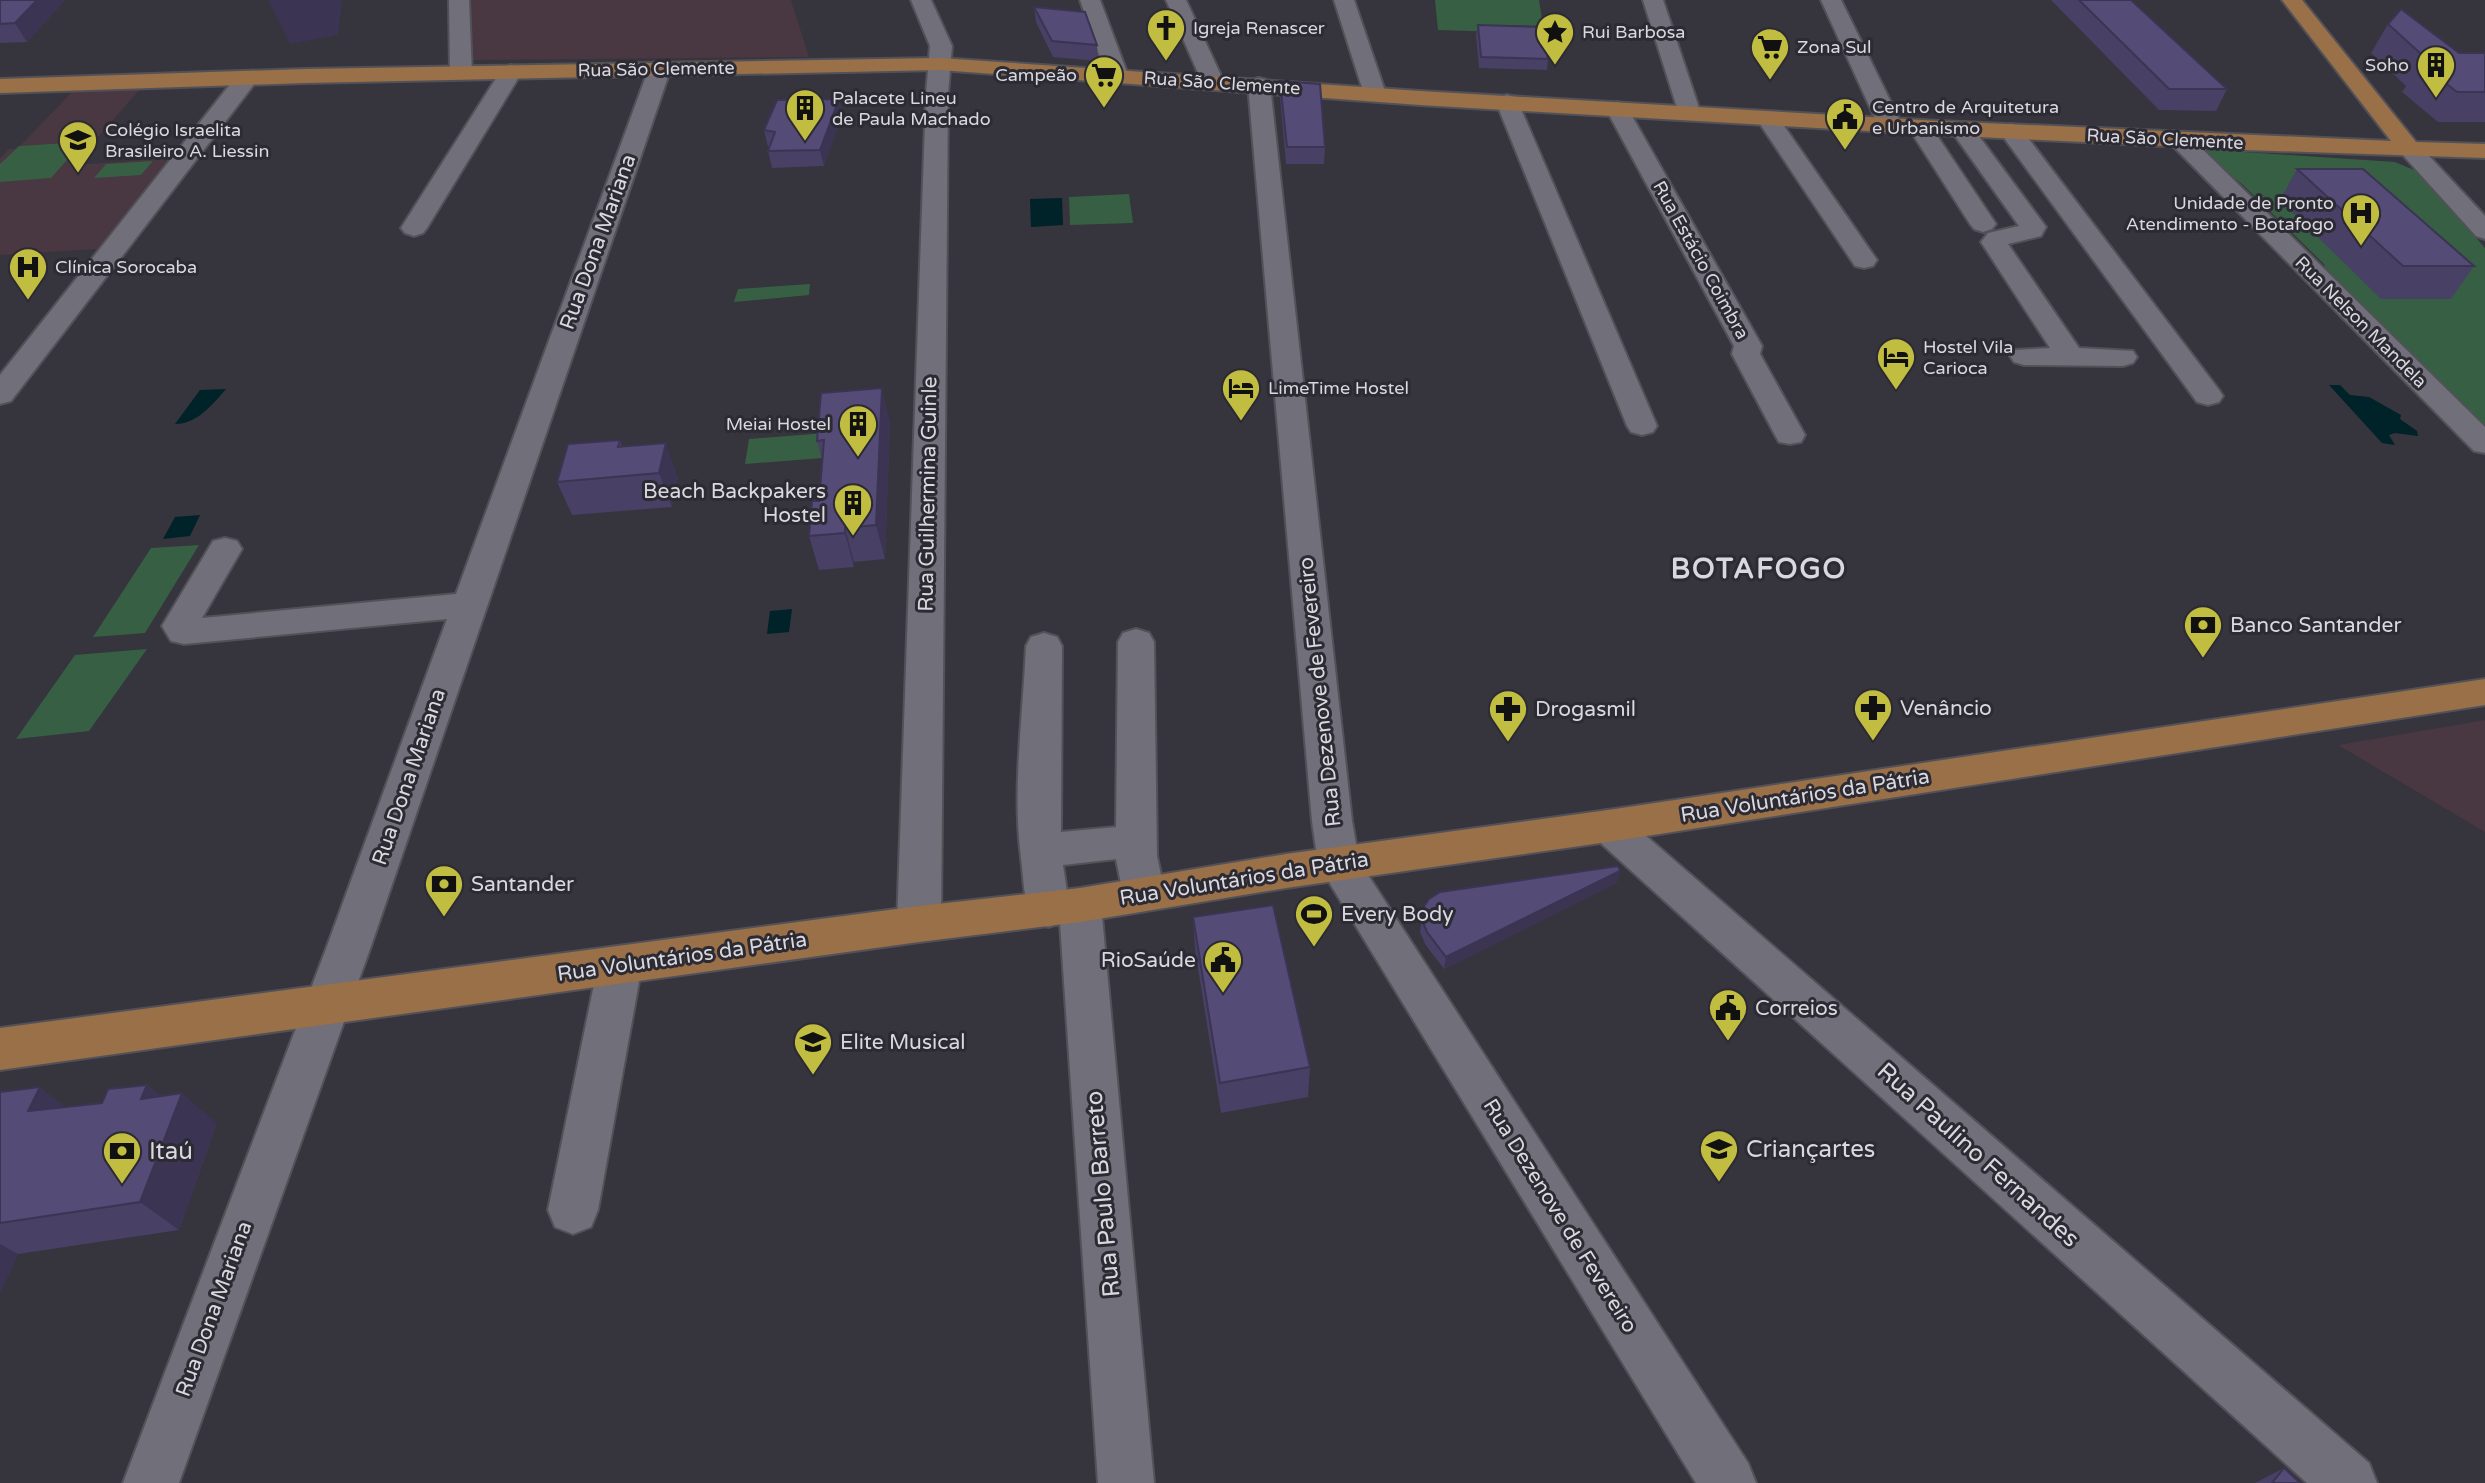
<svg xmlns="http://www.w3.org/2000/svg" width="2485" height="1483" viewBox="0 0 2485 1483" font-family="'Varela Round',sans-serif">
<rect width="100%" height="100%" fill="#36343d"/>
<path fill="#493741" d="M469,0H791L809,57L470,60Z
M140,89L74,165L169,158L97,249L0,255V158L9,149H17L72,92Z
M2485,720V832L2338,745Z"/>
<path fill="#375f44" d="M1435,0H1539L1543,26L1508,25V32L1438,30Z
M83,142L51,178L0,182V164L19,146Z
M2199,149L2395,162L2419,172L2485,248V433L2328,276L2324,264L2243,185Z
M153,161L141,175L94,178L106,164Z
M1129,194L1133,223L1070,225L1069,197Z
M810,284L809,295L734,302L738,289Z
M826,433L823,458L745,464L749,439Z
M199,545L145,633L93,637L151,548Z
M147,649L89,731L16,739L75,655Z"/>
<path fill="#002229" d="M1062,198L1063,225L1031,227L1030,199Z
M2329,385H2340L2350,395L2369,397L2401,415L2400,419L2417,431L2418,436L2395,433L2389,435L2395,445L2382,443Z
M226,389C212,405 197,424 175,424L200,390Z
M200,515L190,536L163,539L175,517Z
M792,609L789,632L767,634L770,611Z"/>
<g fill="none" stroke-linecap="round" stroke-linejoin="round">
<g stroke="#525158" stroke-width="4">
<path id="minor" d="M449,0H469L472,74L469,79H453L450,74Z
M911,0H931L952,46L948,94L941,924L934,937L919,942L904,937L897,924L926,94L930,46Z
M1080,0H1100L1128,75L1125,80H1109L1106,75Z
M1166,0H1186L1224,82L1221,87H1205L1202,82Z
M1334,0H1354L1386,94L1383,99H1367L1364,94Z
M1643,0H1663L1701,114L1698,119H1682L1679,114Z
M1821,0H1841L1902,125L1898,130H1882L1878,125Z
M660,61L668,63L671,68L370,949L179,1483H123L326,949L447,619L184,644L171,641L162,626L213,541L225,538L237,541L242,549L202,618L456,594L649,68L652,63Z
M511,65L519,67L522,72L427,228L423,233L414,236L405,233L401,228L500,72L503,67Z
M247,71L255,73L258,78L255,83L11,401L0,404V375L239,73Z
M1259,78L1267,80L1270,85L1352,821L1359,861L1748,1463L1756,1483H1696L1318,864L1312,821L1248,85L1251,80Z
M1507,95L1515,97L1518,102L1657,426L1653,432L1642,435L1631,432L1627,426L1496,102L1499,97Z
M1617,102L1625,104L1628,109L1762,346L1760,354L1805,435L1801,442L1790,444L1779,442L1775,435L1732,354L1734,346L1606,109L1609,104Z
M1767,111L1775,113L1877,260L1873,266L1864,268L1855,266L1851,260L1756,118L1759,113Z
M1920,120L1928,122L1996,224L1992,229L1983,232L1974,229L1970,224L1908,127L1912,122Z
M1962,122L1970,124L2046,227L2041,236L2008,244L2079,348L2133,351L2137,357L2133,363L2123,366L2024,365L2014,362L2010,356L2014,350L2050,348L1981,242L1988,233L2019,226L1950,129L1954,124Z
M2011,124L2019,126L2219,390L2223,396L2219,402L2208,405L2197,402L1999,131L2003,126Z
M2179,132L2187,134L2485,427V453L2474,451L2171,144L2167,139L2171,134Z
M2409,141L2417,143L2485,216V239L2476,236L2401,153L2397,148L2401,143Z
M1136,629L1149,633L1154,642L1157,856L1165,894L1159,906L1144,911L1129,906L1123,894L1116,859L1063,865L1067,892L1080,888L1095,893L1101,905L1154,1483H1098L1060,923L1048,927L1033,921C1023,901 1024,880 1021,858C1012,790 1023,715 1026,646L1031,637L1044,633L1057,637L1062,646L1061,832L1116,827L1118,642L1123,633Z
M1608,810L1622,815L2369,1463L2377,1483H2307L1594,837L1588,826L1594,815Z
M620,946L636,952L642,965L598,1210L591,1227L573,1234L555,1227L548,1210L598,965L604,952Z"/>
</g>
<g stroke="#525158" stroke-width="4">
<path id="major" d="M2282,0H2302L2416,142L2485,144V158L2245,150L1939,135L1420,105L940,70L305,83L0,93V79L305,69L940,58L1420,91L1939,121L2391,141Z
M2485,679V705L1608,842L1286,888L1080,922L919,942L0,1070V1028L919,906L1080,888L1286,854L1608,810Z"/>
</g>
<use href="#minor" fill="#716f79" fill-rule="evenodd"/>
<use href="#major" fill="#997048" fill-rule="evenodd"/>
</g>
<path fill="#484065" d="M0,0H65L27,42L0,43Z
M2051,0H2131L2227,89L2216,111L2159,110Z
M1034,7L1097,45L1098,61L1053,57L1036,22Z
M2388,24L2459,53H2485V122H2438L2402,92L2406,86L2371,53Z
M1478,25L1548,59L1547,70L1479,68L1476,35Z
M1280,81L1325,147L1324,164H1286L1280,97Z
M839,99L842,115L824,166L772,168L768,151L770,147H768L764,130Z
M2297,169L2474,266L2451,299H2381L2280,200Z
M890,421L885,559L854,562V567L819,570L809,536L819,501L822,460L817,441Z
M620,440L622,447L678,477L672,507L572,515L557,482Z
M1620,871L1616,883L1444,969L1425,944L1420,932L1423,908Z
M1193,917L1310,1067L1308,1097L1221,1113L1195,949Z
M147,1085L161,1096L217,1123L179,1230L18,1254L0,1293V1092L66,1107L102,1103Z
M2284,1468L2300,1483H2255Z"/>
<path fill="#3b3453" d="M37,0H65L27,42L15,23Z
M268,0H342L338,35L290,44Z
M839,99L842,115L824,166L820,150Z
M882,388L890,421L885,559L876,525Z
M666,443L678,477L672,507L659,473Z
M845,528L854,562V567L845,533Z
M1620,871L1616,883L1444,969L1446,957Z
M147,1085L176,1108L182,1093L217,1123L179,1230L140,1202L141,1099Z
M40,1087L80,1118L28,1111Z
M0,1244L18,1254L0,1293Z"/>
<path fill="#544b76" stroke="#3b3453" stroke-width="2" d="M0,0H37L15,23L0,24Z
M2079,0H2131L2227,89H2169Z
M1034,7L1085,12L1097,45L1052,41Z
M2401,9L2459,53H2485V92H2457L2420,63H2431L2388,24Z
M1478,25L1543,27L1548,59L1481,57Z
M1280,81L1320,84L1325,147H1287Z
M839,99L820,150L768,151L775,132L764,130L777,100Z
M2297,169H2363L2474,266H2403Z
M882,388L876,525L845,528V533L809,536L812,501H819L824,440L817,441L821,393Z
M620,440L618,447L666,443L659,473L557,482L568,444Z
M1618,866L1620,871L1446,957L1427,932L1422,920L1423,908L1429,899L1440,892Z
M1273,905L1310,1067L1220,1083L1193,917Z
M147,1085L141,1099L182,1093L140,1202L0,1223V1092L40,1087L28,1111L102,1103L108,1089Z
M2284,1468L2300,1483H2272Z"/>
<defs>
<g id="church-pin" transform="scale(2.0125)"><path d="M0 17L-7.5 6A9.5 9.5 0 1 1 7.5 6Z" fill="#c1bd40" stroke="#2c2a33"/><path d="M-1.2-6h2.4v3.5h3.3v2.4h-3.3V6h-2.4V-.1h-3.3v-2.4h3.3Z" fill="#111"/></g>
<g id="sight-pin" transform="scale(2.0125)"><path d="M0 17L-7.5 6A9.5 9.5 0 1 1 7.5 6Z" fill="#c1bd40" stroke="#2c2a33"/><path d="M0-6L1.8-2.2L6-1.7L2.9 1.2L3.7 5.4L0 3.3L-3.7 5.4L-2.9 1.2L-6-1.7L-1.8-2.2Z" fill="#111"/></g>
<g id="supermarket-pin" transform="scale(2.0125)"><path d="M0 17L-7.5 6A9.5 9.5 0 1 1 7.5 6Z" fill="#c1bd40" stroke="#2c2a33"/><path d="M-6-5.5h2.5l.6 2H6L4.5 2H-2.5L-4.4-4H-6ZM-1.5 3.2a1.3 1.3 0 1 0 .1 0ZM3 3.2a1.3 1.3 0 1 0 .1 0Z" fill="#111"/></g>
<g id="building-pin" transform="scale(2.0125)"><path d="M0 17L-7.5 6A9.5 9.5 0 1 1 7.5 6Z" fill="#c1bd40" stroke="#2c2a33"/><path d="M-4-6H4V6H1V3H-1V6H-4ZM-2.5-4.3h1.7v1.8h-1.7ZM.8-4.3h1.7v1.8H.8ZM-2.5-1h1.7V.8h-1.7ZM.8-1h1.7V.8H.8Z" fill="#111"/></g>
<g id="civic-pin" transform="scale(2.0125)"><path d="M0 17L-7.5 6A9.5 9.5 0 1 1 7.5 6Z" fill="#c1bd40" stroke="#2c2a33"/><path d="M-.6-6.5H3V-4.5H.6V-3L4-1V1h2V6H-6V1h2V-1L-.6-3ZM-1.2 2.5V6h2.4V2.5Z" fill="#111"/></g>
<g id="school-pin" transform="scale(2.0125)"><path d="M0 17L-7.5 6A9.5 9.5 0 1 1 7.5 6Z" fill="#c1bd40" stroke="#2c2a33"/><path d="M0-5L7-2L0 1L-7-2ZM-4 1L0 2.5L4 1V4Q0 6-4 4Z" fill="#111"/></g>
<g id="hospital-pin" transform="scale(2.0125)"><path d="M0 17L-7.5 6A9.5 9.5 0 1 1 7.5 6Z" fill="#c1bd40" stroke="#2c2a33"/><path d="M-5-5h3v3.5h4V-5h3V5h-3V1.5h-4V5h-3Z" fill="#111"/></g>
<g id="hotel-pin" transform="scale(2.0125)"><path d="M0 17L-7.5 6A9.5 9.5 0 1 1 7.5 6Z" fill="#c1bd40" stroke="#2c2a33"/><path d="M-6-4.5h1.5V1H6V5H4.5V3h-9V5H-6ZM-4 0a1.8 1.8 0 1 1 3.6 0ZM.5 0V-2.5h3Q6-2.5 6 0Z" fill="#111"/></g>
<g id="bank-pin" transform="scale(2.0125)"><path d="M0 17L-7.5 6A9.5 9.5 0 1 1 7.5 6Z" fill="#c1bd40" stroke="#2c2a33"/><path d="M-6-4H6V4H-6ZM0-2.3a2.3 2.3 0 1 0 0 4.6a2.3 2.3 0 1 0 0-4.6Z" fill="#111"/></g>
<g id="pharmacy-pin" transform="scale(2.0125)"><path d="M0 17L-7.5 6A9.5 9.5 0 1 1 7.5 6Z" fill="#c1bd40" stroke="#2c2a33"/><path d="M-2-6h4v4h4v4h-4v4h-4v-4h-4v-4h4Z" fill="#111"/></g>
<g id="stadium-pin" transform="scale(2.0125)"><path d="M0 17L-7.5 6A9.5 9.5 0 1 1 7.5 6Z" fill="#c1bd40" stroke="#2c2a33"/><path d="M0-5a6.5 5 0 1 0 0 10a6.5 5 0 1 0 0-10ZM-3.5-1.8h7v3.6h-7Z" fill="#111"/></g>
</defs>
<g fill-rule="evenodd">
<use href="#church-pin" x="1166" y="28"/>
<use href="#sight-pin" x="1555" y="32"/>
<use href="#supermarket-pin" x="1770" y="47"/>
<use href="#building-pin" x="2436" y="65"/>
<use href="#supermarket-pin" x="1104" y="75"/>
<use href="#building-pin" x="805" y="108"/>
<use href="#civic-pin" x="1845" y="117"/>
<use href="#school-pin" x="78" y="140"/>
<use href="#hospital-pin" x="2361" y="213"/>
<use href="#hospital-pin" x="28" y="267"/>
<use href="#hotel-pin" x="1896" y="357"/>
<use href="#hotel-pin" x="1241" y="388"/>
<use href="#building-pin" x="858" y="424"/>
<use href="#building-pin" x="853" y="503"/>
<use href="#bank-pin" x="2203" y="625"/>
<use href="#pharmacy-pin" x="1873" y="708"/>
<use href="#pharmacy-pin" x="1508" y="709"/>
<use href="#bank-pin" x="444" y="884"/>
<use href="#stadium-pin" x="1314" y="914"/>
<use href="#civic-pin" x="1223" y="960"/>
<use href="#civic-pin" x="1728" y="1008"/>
<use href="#school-pin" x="813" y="1042"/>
<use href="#school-pin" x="1719" y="1149"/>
<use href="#bank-pin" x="122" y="1151"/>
</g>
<g text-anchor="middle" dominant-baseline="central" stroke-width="6" stroke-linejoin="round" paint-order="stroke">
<g font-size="18" fill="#d9d8de" stroke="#2c2a33" text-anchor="start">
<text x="1193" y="28">Igreja Renascer</text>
<text x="1582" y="32">Rui Barbosa</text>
<text x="1797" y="47">Zona Sul</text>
<text x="2409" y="65" text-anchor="end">Soho</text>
<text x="1077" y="75" text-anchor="end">Campeão</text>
<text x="832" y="98">Palacete Lineu<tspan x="832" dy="21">de Paula Machado</tspan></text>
<text x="1872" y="107">Centro de Arquitetura<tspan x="1872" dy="21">e Urbanismo</tspan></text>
<text x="105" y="130">Colégio Israelita<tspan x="105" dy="21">Brasileiro A. Liessin</tspan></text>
<text x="2334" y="203" text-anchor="end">Unidade de Pronto<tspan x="2334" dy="21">Atendimento - Botafogo</tspan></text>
<text x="55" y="267">Clínica Sorocaba</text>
<text x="1923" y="347">Hostel Vila<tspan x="1923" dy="21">Carioca</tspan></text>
<text x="1268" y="388">LimeTime Hostel</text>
<text x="831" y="424" text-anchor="end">Meiai Hostel</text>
</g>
<g font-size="18" fill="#d9d8de" stroke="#2c2a33">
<text transform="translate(656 69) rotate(-1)">Rua São Clemente</text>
<text transform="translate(1222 83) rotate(4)">Rua São Clemente</text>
<text transform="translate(2165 139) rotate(3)">Rua São Clemente</text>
<text transform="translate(1701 260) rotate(61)">Rua Estácio Coimbra</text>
<text transform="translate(2361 322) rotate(45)">Rua Nelson Mandela</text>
</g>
<g font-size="21" fill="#d9d8de" stroke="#2c2a33">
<text transform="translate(598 242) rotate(-70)">Rua Dona Mariana</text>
<text transform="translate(928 494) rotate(-89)">Rua Guilhermina Guinle</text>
<text transform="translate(1320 692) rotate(-96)">Rua Dezenove de Fevereiro</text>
<text transform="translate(409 777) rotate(-71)">Rua Dona Mariana</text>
<text transform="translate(1805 796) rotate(-9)">Rua Voluntários da Pátria</text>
<text transform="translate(1244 879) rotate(-9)">Rua Voluntários da Pátria</text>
<text transform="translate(682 957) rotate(-8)">Rua Voluntários da Pátria</text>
<text transform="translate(1560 1216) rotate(58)">Rua Dezenove de Fevereiro</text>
<text transform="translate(214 1309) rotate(-70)">Rua Dona Mariana</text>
</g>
<g font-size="21" fill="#d9d8de" stroke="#2c2a33" text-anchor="start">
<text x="826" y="491" text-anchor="end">Beach Backpakers<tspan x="826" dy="24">Hostel</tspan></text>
<text x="2230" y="625">Banco Santander</text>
<text x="1900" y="708">Venâncio</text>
<text x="1535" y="709">Drogasmil</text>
<text x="471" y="884">Santander</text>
<text x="1341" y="914">Every Body</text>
<text x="1196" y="960" text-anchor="end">RioSaúde</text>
<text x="1755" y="1008">Correios</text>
<text x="840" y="1042">Elite Musical</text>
</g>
<g font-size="24" fill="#d9d8de" stroke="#2c2a33" text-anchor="start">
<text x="1746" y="1149">Criançartes</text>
<text x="149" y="1151">Itaú</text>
</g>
<g font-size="24" fill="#d9d8de" stroke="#2c2a33">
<text transform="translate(1978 1155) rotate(42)">Rua Paulino Fernandes</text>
<text transform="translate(1103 1194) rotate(-95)">Rua Paulo Barreto</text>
</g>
<g font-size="28" font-weight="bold" letter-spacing="2" fill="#d9d8de" stroke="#2c2a33">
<text x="1759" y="569">BOTAFOGO</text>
</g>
</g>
</svg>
